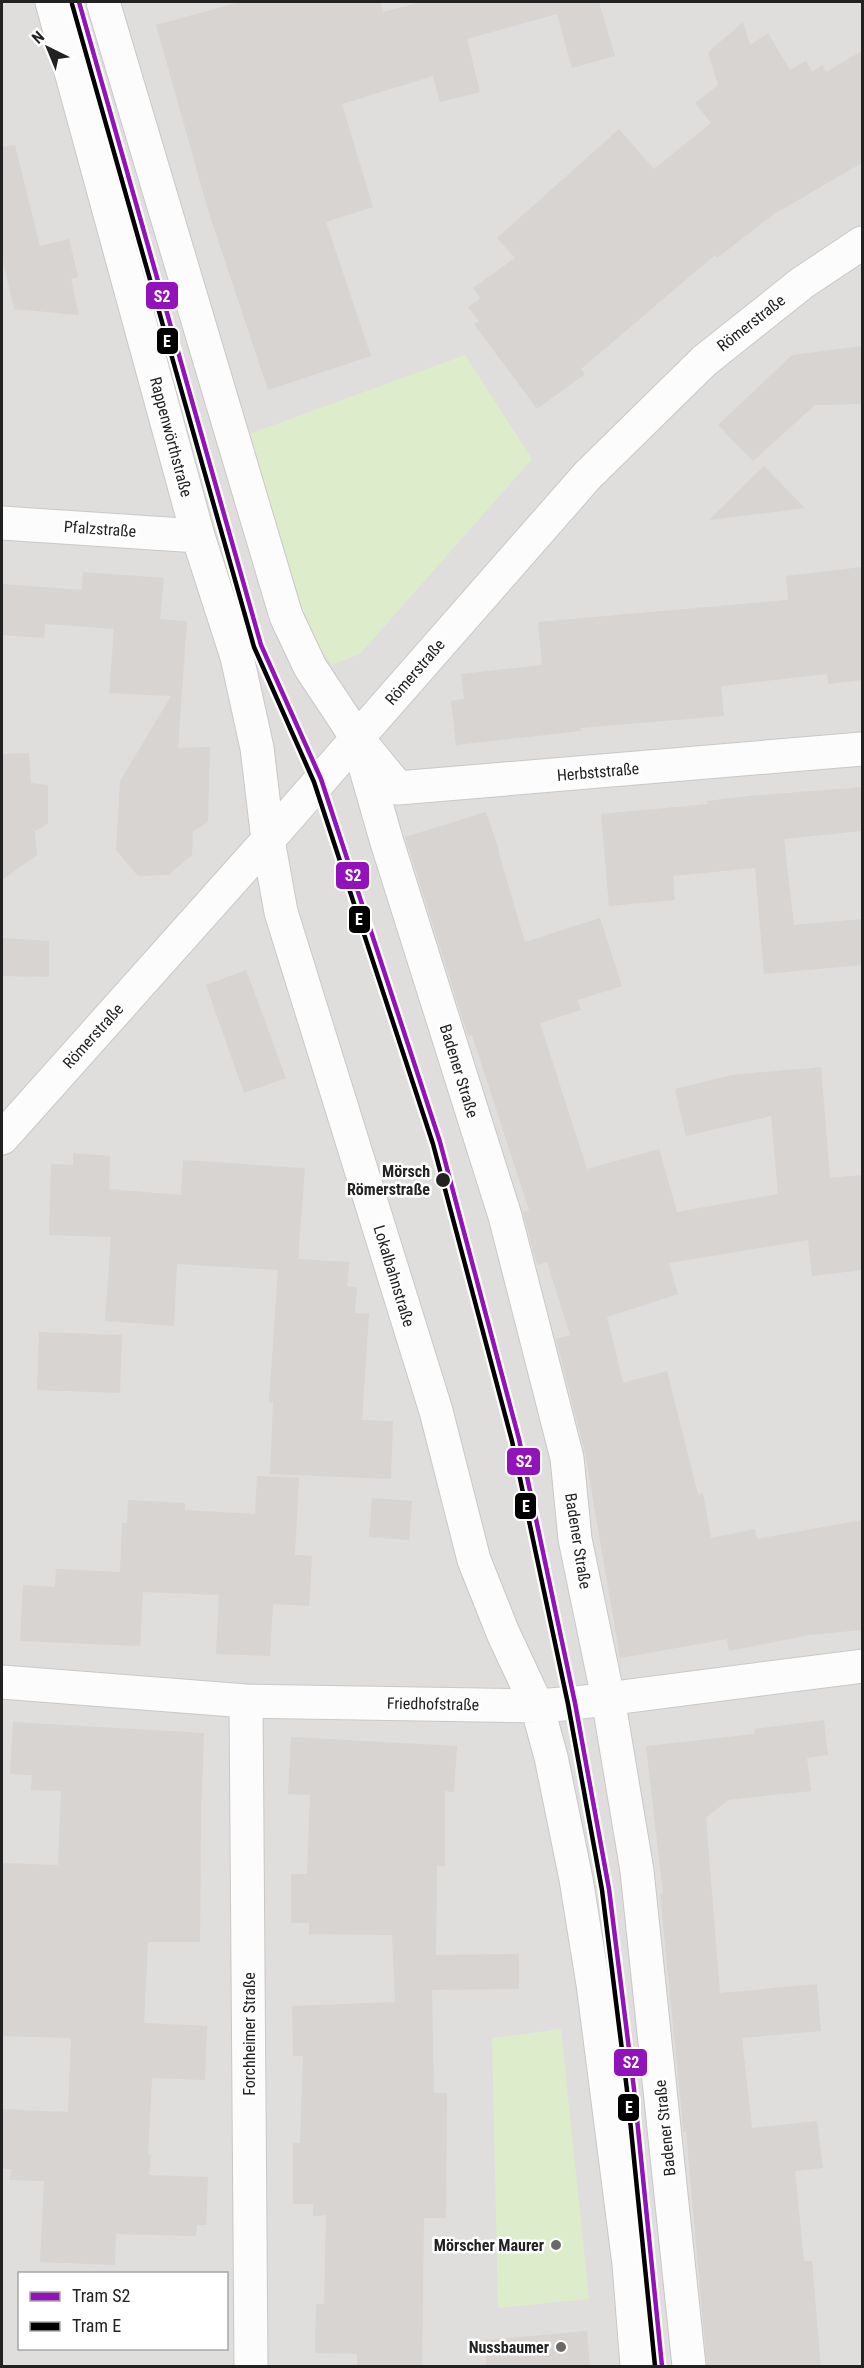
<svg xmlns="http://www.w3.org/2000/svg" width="864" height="2368" viewBox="0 0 864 2368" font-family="'Roboto Condensed',sans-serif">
<rect width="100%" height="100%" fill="#f0eeeb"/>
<path fill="#dfdedc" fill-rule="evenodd" d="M2,2H862V2366H2ZM20,2274H226V2348H20Z"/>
<path fill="#ddeccb" d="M465,355L532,459L360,654L332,665L311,637L249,434Z
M561,2029L589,2299L498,2308L492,2038Z"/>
<path fill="#d7d4d2" d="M240,2H380L383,12L421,2H599L615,56L572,68L557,14L467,39L480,92L440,102L433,76L342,104L373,207L326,222L371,356L268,390L208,210L156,25Z
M743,22L750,45L768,33L790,70L806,61L812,72L822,65L826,72L862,51V163L774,214L717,258L715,255L581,369L585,374L537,409L474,324L479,321L468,307L480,298L473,288L515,258L497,238L619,129L654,169L711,123L695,103L718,85L708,52Z
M15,145L40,246L69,239L78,277L71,279L79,315L14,309L2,257V147Z
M862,346V404L815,405L753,461L718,425L792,355Z
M764,466L805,508L709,520Z
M862,567V680L828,684L827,674L721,686L724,716L580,728L581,731L456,745L451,701L464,699L461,674L542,665L538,622L788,600L786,576Z
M83,572L164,578L160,619L187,621L178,748L210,747L208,822L193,831L192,855L168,875L138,876L116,850L120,781L171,696L109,693L114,629L45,624L44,638L2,635V584L82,590Z
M29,753L31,783L48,785V824L35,831L37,855L2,880V754Z
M862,787V831L784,839L794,925L862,919V965L764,974L755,868L673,876L675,900L609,906L601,814L708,804L707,801L749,796Z
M486,812L499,850H498L525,942L600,918L622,986L578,1000L581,1010L540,1023L587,1169L659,1149L677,1212L778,1194L771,1116L686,1136L675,1089L732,1075L821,1067L830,1178L862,1175V1270L812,1276L808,1240L669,1263L678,1294L607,1317L623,1383L667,1371L698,1494L703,1493L711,1538L755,1529L757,1539L862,1520V1630L809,1635L729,1651L727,1639L620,1658L585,1453L556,1339L570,1335L547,1262L537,1265L523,1212L529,1210L472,1035L468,1036L405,837Z
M2,938L49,941V977L2,976Z
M246,970L286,1078L244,1093L206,985Z
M73,1153L110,1156L109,1189L181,1195L183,1160L305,1168L298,1259L349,1262L347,1286L357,1287L355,1313L369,1314L362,1420L393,1421L391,1479L270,1474L273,1402H269L278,1270L177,1264L174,1326L105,1321L111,1237L49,1235L51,1164L73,1165Z
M39,1332L122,1335L120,1393L37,1390Z
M257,1476L299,1478L295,1555L312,1556L309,1606L273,1604L270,1656L216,1654L219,1595L143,1592L140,1646L20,1641L23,1585L55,1587L56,1569L120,1572L122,1523H127L128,1500L185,1503V1510L255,1514Z
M372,1498L412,1501L409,1540L369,1537Z
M824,1720L828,1755L807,1758L811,1791L728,1800L706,1818L720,1993L817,1984L821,2031L742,2038L752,2128L817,2121L823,2168L795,2171L804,2261H812L821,2367H707L686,2132H683L682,2116L660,1894H663L646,1746L755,1734L754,1729Z
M13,1722L204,1733L201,1813L200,1942H148L144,2023L207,2026L205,2080L152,2078L148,2155H151L149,2175L208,2177L206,2225H197L196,2236L116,2234L115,2265L40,2262L44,2181L10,2180L11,2169H2V2109L68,2112L71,2038L2,2036L3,1863L58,1865L61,1791L31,1790L32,1775L10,1774Z
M291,1737L457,1746L454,1792L445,1791V1866H437L436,1955L519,1954V1989L432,1990L434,2093H447L446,2218H424L422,2366L357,2365V2354L315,2353L316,2304H324L326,2215L313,2216V2204H293V2143H300L303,2056H293L292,2006L395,2002L392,1935L309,1934V1923H291V1874H307L310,1795L288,1794Z
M587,2331L590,2367H486L485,2340Z"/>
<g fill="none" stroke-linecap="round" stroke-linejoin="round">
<g stroke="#c9c8c7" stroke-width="35">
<path id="minor" d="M52,2L198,536L237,657L257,748L268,840L281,912L436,1411L474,1560L503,1633L537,1706L551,1757L576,1879L593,1984L629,2264L637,2366
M103,2L286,616L310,667L357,738L398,788L862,749
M2,523L198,536
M357,738L386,839L505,1216L567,1458L575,1539L608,1698L637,1871L689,2366
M2,1138L268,840
M2,1682L246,1701L537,1706L575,1703L862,1666
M246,1701L251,2366"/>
</g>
<g stroke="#c9c8c7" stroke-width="35">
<path id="tertiary" d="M268,840L587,476L704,361L802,283L862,243"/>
</g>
<use href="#minor" stroke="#fdfcfc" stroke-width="33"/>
<use href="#tertiary" stroke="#fdfcfc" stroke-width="33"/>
<g stroke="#fff" stroke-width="9">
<path id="tram-1" d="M79,2L261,645L321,779L440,1142L519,1439L575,1703L609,1889L634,2089L662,2366"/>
</g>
<g stroke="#fff" stroke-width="9">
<path id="tram-2" d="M72,4L254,647L314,782L433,1144L512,1441L568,1704L602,1890L627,2090L655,2366"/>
</g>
<use href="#tram-1" stroke="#9313ba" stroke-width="4.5"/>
<use href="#tram-2" stroke="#000" stroke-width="4.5"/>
</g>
<circle fill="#222" stroke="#fff" stroke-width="2" cx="443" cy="1180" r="8"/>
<g fill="#6a6968" stroke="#fff" stroke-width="2">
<circle cx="556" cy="2245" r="6"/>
<circle cx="561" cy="2347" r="6"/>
</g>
<g text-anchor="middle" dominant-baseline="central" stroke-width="5" stroke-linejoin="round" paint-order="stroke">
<g font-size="16" fill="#222" stroke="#fff">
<text transform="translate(751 323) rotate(-38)">Römerstraße</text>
<text transform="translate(171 437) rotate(75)">Rappenwörthstraße</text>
<text transform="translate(100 529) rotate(4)">Pfalzstraße</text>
<text transform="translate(415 672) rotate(-49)">Römerstraße</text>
<text transform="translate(598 772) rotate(-5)">Herbststraße</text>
<text transform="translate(93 1036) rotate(-48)">Römerstraße</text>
<text transform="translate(459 1071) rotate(73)">Badener Straße</text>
<text transform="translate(394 1276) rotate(73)">Lokalbahnstraße</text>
<text transform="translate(578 1541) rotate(81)">Badener Straße</text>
<text transform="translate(433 1704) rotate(1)">Friedhofstraße</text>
<text transform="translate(249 2034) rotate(-90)">Forchheimer Straße</text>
<text transform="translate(665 2128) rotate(-96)">Badener Straße</text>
</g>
<g font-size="16" font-weight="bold" fill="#222" stroke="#fff" text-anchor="end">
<text x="430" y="1171">Mörsch<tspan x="430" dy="18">Römerstraße</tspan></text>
</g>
<g font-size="16" font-weight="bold" fill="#222" stroke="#fff" text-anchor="end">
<text x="544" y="2245">Mörscher Maurer</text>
<text x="549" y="2347">Nussbaumer</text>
</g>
</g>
<g stroke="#fff" stroke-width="2">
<rect x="145" y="281" width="34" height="29" rx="6" fill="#9313ba"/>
<rect x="156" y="327" width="23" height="28" rx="6" fill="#000"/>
<rect x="335" y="861" width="35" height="29" rx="6" fill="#9313ba"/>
<rect x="348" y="905" width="23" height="29" rx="6" fill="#000"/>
<rect x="506" y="1447" width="35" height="29" rx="6" fill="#9313ba"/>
<rect x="514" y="1492" width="23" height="28" rx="6" fill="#000"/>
<rect x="613" y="2048" width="35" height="29" rx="6" fill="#9313ba"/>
<rect x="617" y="2093" width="23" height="29" rx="6" fill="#000"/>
</g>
<g font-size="16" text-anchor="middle" font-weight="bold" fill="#fff">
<text x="162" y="302">S2</text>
<text x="167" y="347">E</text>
<text x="353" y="881">S2</text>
<text x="359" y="925">E</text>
<text x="524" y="1467">S2</text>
<text x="526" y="1512">E</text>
<text x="631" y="2068">S2</text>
<text x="629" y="2113">E</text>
</g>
<rect width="864" height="2368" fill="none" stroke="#222222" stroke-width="6"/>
<rect x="18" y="2272" width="210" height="78" fill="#ffffff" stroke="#a7a7a7" stroke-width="1.5"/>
<rect x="30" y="2292" width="30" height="9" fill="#9313ba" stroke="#a7a7a7" stroke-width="1.5"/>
<text x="72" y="2302" font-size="18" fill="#222222">Tram S2</text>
<rect x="30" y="2322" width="30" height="9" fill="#000000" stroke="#a7a7a7" stroke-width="1.5"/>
<text x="72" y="2332" font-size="18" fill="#222222">Tram E</text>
<g transform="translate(48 48) rotate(317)" stroke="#ffffff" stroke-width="4.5" paint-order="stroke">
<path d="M0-4.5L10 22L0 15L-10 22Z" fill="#222222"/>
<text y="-9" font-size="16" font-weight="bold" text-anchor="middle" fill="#222222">N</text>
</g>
</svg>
